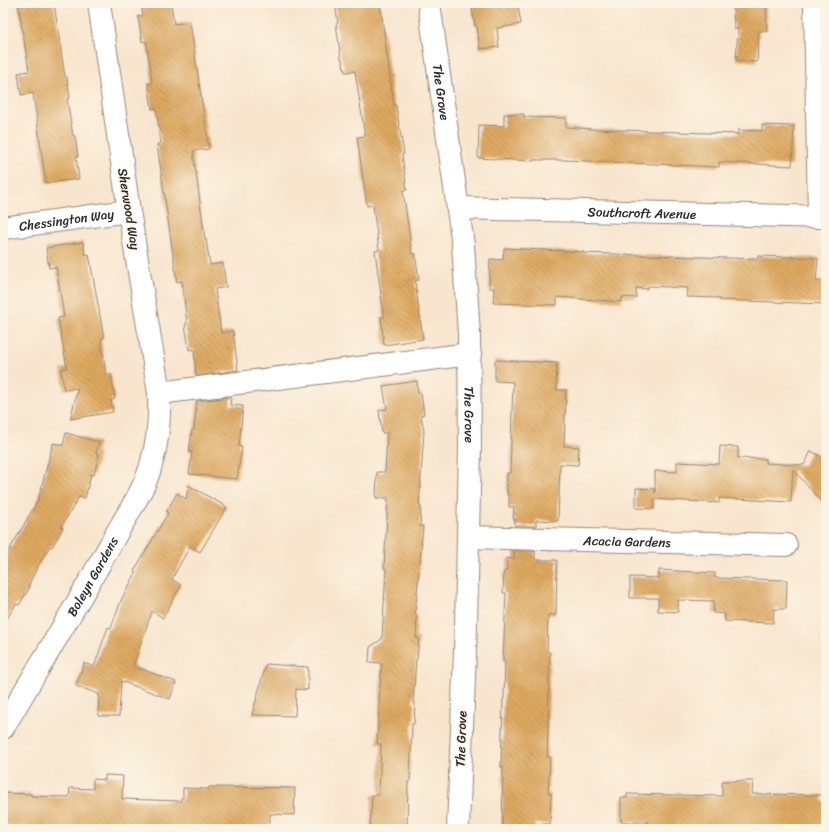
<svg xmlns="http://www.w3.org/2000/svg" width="829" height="832" viewBox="0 0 829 832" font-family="Sriracha,sans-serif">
<defs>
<pattern id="building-back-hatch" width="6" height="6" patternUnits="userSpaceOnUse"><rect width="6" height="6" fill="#dea960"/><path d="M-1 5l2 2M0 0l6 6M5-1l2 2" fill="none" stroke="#b48a4f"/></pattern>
</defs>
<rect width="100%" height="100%" fill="#fcf5e5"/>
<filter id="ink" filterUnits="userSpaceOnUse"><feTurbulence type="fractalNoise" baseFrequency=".025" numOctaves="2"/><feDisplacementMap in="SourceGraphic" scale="8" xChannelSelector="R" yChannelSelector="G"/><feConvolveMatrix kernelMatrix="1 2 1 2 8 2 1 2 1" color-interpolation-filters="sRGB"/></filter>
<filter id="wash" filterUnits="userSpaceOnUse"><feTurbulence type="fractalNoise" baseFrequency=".012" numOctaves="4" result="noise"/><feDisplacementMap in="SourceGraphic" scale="16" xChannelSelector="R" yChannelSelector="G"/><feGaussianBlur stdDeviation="0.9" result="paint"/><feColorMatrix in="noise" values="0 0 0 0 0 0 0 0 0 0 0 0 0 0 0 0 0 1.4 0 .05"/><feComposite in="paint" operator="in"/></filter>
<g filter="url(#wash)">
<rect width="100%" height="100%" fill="#f8e5ce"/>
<g id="blocks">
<path fill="url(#building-back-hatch)" d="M18,3H54L65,77H67L70,98L67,99L73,136H75L78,157H76L79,179L46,183L33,93L21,95L18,73L29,71Z
M141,3H171L174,24L190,22L209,149L193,151L205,239H206L210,265L223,263L226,287L215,289L221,333L233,331L238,370L196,376L194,349L189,350L185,325L187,324L182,281L177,282L157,144L161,143L156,108L152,109L148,83H152L150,65L146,41L142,42L138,16H143Z
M335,3H380L394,106H396L404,154L402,155L407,190H403L412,254L415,253L419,280L415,281L423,339L384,345L381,317H384L375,251L379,250L373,205L367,206L357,137L365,136L355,71L345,72L342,59H341L336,24L338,23Z
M471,3H505L506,8L518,6L521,24L497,28L499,47L480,49L477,26H475Z
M733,3H766L767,31H759L757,62L736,60L738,29H734Z
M504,114H524V117L566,118V127L592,129L738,134V130L762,131V125L794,126L792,166L719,162V167L565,160H533V161L478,158L479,125L504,126Z
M83,242L85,255L89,254L104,338L101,339L106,374H111L115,399L111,400L113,412L70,419L78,388L64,390L61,369L67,368L58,318L64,317L56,267L49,268L46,248Z
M504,248L584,252L583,253L758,259V256L818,258L816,281H826V304L719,300V298L687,297L688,288L648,286L647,289L636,288V298L622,297V302L557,297V305L493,303L494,288H489L490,259L503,260Z
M495,360L557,363L556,390H566L564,446L579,447L578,465L560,464L558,521L536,520V526H515V519H513L514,507H509V495H507V473H510L513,382L495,381Z
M417,381L418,393H421L424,414L421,415L424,431L419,506H421L420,526H423L415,615H417L416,638H419L417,659H416L413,703H415L414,724H412L410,782H408L407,829H370L372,795H379L381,744H377L381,671V663L369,662L370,647L382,639L386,569L384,568L388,498H376L377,472H385L387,433H382L379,410L387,409L383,386Z
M231,397L230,405L243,406L239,447H242L237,479L189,474L192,452H189L192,430H194L197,401Z
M66,433L99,442L96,453L99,454L94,475L91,474L85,498L79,497L61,527L63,528L52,547L50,546L38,566L28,586L30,587L19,605L16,604L3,625V561L38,500L53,443L63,445Z
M720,446L738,447V458L766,459L765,463L804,465L811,451L826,459V507L793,469L791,502L719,498V503L654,499V509L636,508V488L655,489V493V471L677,472V462L719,464Z
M188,485L227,507L200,552L190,546L172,579L181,585L163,618L152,611L133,666L176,682L170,699L121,681L119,716H98L99,694L76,686L84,663L94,667L108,627L111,628L122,598L136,573L134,571L168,513L166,512L177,493L186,499Z
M514,551H535V560H557L556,615H548L547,652H550L547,757H550L548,793H551L550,824H535V829H502L503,767H501L503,699H504L505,661H503L506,593H503L504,571H507V558L514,559Z
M659,570L715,573V578L787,580L786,609H774L773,623L725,621V614L713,613L714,601L678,600V612L658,611V598H630V577L659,578Z
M266,664L308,667V690L296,689L295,716L252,715Z
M105,775L123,776L122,799L181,801V798H183V788L209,789V787L295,788L294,815L270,814V829H45V827L3,826V793L31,794V796L69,797L70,788L93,789V779L105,780Z
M722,781H753L752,794L823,795L822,801H826V827L801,828V829H672L647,827L648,822H621V798H627V794L722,796Z"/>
</g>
</g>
<g filter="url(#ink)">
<use href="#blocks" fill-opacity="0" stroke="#92887c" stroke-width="1"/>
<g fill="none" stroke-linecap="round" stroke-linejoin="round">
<g stroke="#92887c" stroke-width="24">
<g id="minor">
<path id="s1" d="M429,3L463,245L469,334L470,447L466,626L458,829"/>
<path d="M815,3L819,217"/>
<path id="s2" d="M458,208L826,217"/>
<path id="s3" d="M3,228L129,211"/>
<path d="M159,393L470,354"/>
<path id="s4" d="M468,537L786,545"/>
<path id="s5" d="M3,728C40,665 79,602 114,538C126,516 145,489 151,465C158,442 160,418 159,393L129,211L99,3"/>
</g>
</g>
<use href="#minor" stroke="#fff" stroke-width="22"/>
</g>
</g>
<g text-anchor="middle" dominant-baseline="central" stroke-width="3" stroke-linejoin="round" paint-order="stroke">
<g font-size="13" fill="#2b2b2b" stroke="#fcf5e5">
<text stroke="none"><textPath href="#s1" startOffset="90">The Grove</textPath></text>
<text transform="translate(129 209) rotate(81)">Sherwood Way</text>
<text stroke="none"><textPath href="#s2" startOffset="184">Southcroft Avenue</textPath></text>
<text stroke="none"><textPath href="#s3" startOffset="64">Chessington Way</textPath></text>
<text stroke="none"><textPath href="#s1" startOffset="414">The Grove</textPath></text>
<text stroke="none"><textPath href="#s4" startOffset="159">Acacia Gardens</textPath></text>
<text stroke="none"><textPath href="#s5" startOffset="176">Boleyn Gardens</textPath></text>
<text transform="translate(461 739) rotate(-88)">The Grove</text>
</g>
</g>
<rect width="829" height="832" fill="none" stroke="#fcf5e5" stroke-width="16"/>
</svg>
